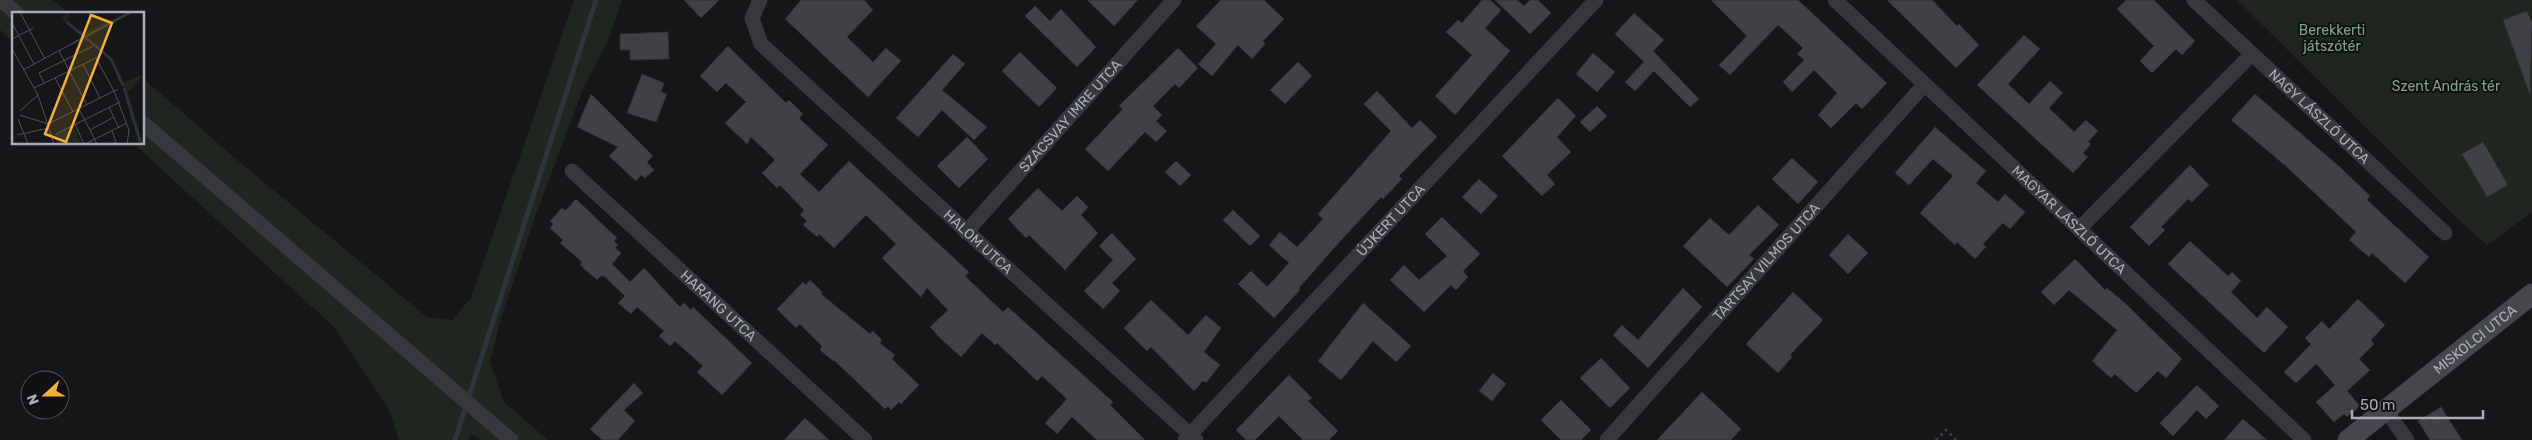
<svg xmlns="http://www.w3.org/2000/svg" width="2532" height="440" viewBox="0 0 2532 440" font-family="Rubik,sans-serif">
<rect width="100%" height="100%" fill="#161618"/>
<path fill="#1e261f" d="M0,0H53L69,14H14V42L0,30Z
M574,0H622L608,41L583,89L534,220L501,318L490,362L504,402L548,440H481L471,434L469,440H399L389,410L334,327L134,144H144V79L236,159L427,317L452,320L471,298Z
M2237,0H2532V212L2487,245L2464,225Z"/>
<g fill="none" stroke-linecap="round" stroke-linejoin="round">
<path stroke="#2c353c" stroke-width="5" d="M455,440L596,0"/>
</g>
<path fill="#404145" stroke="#303034" d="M684,0H719L701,18Z
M801,0H864L873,10L847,37L873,62L886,48L901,61L868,97L785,19Z
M1087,0H1138L1114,26Z
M1221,0H1264L1284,19L1263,41L1265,44L1252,59L1238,45L1212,76L1198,64L1216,44L1196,26Z
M1482,0H1490L1501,10L1485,28L1510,51L1455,115L1435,96L1472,55L1446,32L1458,20L1462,23Z
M1495,0H1517L1524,6L1530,0H1538L1551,13L1530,34Z
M1711,0H1798L1887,83L1862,109L1856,103L1831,128L1818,115L1837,93L1814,70L1792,92L1783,82L1804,60L1797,54L1803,48L1778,25L1730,75L1719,65L1747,36Z
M1887,0H1932L1957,26L1959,24L1979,45L1956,68Z
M2126,0H2154L2195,41L2182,55L2176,49L2152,73L2140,61L2154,46L2117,9Z
M1035,6L1050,21L1061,9L1096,47L1077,67L1025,16Z
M2527,11L2532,23L2530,95L2503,20Z
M1634,13L1664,40L1653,51L1699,99L1690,107L1654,71L1635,91L1625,82L1644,62L1615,34Z
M668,32L669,59L630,60V50H620V34Z
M2024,35L2040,49L2008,84L2029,104L2050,81L2063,93L2049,108L2074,132L2086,120L2098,131L2088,142L2091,144L2083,153L2088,157L2073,173L1977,85Z
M728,46L786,103L789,100L803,114L799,118L828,145L800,174L819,192L849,161L969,272L965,276L1003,312L1008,307L1113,402L1110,405L1145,440H1097L1072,417L1057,434L1045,423L1067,399L1042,376L1037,381L997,343L995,345L982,333L961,357L941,339L930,327L948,310L927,288L921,297L882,258L896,244L866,215L834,248L819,234L817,237L803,225L807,221L800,215L804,210L780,185L777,188L762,173L775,160L751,137L747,144L725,123L746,102L726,83L717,92L700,76Z
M1178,48L1198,68L1179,88L1175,84L1153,106L1162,115L1156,121L1167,131L1156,142L1145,132L1108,171L1085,149L1123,109L1119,106Z
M1020,52L1057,88L1039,107L1002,71Z
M1593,53L1615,72L1597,92L1576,74Z
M953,54L965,64L942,90L987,127L974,140L942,110L918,137L896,118Z
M1298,62L1312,76L1285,104L1270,90Z
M642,74L664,83L661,92L667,94L656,122L627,113Z
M1377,91L1412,128L1420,120L1437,137L1399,176L1402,179L1383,199L1381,197L1334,248L1299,288L1300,290L1274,318L1238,284L1251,271L1267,287L1289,263L1269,245L1280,232L1297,247L1323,219L1318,214L1391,131L1364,104Z
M591,94L653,156L647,162L654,170L645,178L641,175L636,181L609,156L618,147L577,127Z
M2255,94L2341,168L2370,196L2367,200L2429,257L2405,283L2372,253L2369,257L2349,240L2356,232L2287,167L2231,120Z
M1558,98L1576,116L1557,137L1571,152L1547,175L1555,184L1542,196L1502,156Z
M1597,106L1607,116L1590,132L1580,122Z
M1935,127L1986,171L1976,183L1998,202L2005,194L2025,212L2010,229L2003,223L1983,244L1986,247L1975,259L1957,242L1955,245L1920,213L1953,176L1933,159L1909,185L1895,173Z
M967,137L988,159L959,188L937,166Z
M2483,142L2508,185L2487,197L2462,154Z
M1792,158L1818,182L1798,204L1772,179Z
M1176,161L1191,175L1180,186L1165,172Z
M2190,165L2209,185L2192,202L2188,199L2161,227L2165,230L2149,246L2130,227Z
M1479,179L1498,196L1481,214L1462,197Z
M1038,188L1062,211L1077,196L1088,207L1081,215L1098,233L1065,270L1029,235L1026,238L1008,219Z
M576,199L617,238L614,241L618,245L615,248L621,253L612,264L630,282L644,268L680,307L684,303L691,310L693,307L752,363L722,395L697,372L703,366L675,341L670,346L659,336L664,331L637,307L631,314L618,303L625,296L605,277L601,276L597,280L580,265L582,262L560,243L563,240L550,228L553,224L550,221L562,208L565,211Z
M1758,205L1779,225L1749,255L1754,259L1727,287L1683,246L1710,218L1729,235Z
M1233,210L1260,236L1250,246L1223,220Z
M1442,217L1480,254L1463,271L1468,277L1456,290L1451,285L1424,312L1390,280L1404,265L1419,280L1447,256L1425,234Z
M1112,233L1136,259L1112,283L1120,291L1103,309L1084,291L1113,260L1099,246Z
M1848,234L1868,253L1848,274L1829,255Z
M2190,241L2228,276L2232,272L2241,281L2231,292L2257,318L2267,307L2288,327L2264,353L2168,264Z
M2075,259L2105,290L2107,288L2126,304L2182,359L2166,378L2158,371L2136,393L2115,374L2111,378L2092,361L2117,330L2069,290L2054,305L2041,292Z
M810,280L823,293L821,294L870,334L873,331L882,340L880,343L895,355L892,359L919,385L901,404L899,402L891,410L888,406L885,409L834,360L833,361L820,350L822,346L800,324L796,328L777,309L803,282L806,285Z
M1683,288L1702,307L1648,368L1613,335L1622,325L1638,340Z
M1793,292L1823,320L1790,355L1792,357L1778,373L1746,344Z
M2358,299L2385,325L2371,340L2374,344L2359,359L2370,370L2347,391L2360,406L2347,417L2344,414L2334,422L2316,402L2335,385L2316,364L2296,383L2284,372L2311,344L2305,338L2322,321L2329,329Z
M1151,300L1188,335L1206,315L1221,328L1204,352L1220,365L1206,383L1203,381L1194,391L1151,347L1147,351L1124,328Z
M1363,303L1411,346L1396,362L1373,341L1341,380L1318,361Z
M1601,358L1630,388L1610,408L1580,378Z
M1493,373L1506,384L1492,401L1479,391Z
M1289,375L1312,398L1308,401L1338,431L1329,440H1303L1279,416L1255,440H1246L1236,430Z
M634,383L643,393L624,410L635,421L618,440H602L590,429Z
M2197,385L2219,406L2206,419L2197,410L2173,436L2160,423Z
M1702,392L1741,429L1731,440H1657Z
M1561,400L1591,430L1581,440H1561L1541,420Z
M2441,407L2462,440H2430L2418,421Z
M805,418L829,440H784Z
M2243,419L2267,440H2224Z"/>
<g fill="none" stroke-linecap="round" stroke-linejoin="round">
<path stroke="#3d3f44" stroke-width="3" stroke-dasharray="2.5 4" stroke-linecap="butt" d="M1936,440L1946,430L1956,440"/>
<g stroke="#37383d" stroke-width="15">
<path d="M1,0L17,14"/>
<path id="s1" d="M760,0L752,18L761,44L1196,440"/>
<path id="s2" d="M1835,0L2304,440"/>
<path id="s3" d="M2194,0L2445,233"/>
<path d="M144,124L511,440"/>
<path id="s4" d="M572,171L865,440"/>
<path d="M2079,229L2252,54"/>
<path id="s5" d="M966,232L1174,0"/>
<path d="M2385,409L2407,440"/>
<path id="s6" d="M1185,440L1596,0"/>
<path id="s7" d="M1607,440L1924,85"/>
</g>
<path stroke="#45474d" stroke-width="21" id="s8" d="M2348,440L2532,294"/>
</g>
<g text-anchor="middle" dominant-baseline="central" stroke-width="4" stroke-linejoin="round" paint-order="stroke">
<g font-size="14" fill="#7fa381" stroke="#111113">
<text x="2332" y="30">Berekkerti<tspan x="2332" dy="16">játszótér</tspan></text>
<text x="2446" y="86">Szent András tér</text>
</g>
<g font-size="14" fill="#a8adb8" stroke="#111113">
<text stroke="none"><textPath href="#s5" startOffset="156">SZACSVAY IMRE UTCA</textPath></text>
<text stroke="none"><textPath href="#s3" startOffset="171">NAGY LÁSZLÓ UTCA</textPath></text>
<text stroke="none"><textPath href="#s6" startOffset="301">ÚJKERT UTCA</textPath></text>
<text stroke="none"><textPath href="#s2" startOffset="321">MAGYAR LÁSZLÓ UTCA</textPath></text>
<text stroke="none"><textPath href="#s1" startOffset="341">HALOM UTCA</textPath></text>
<text stroke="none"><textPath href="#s7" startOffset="239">TARTSAY VILMOS UTCA</textPath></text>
<text stroke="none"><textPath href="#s4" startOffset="199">HARANG UTCA</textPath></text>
<text stroke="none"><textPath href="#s8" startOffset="162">MISKOLCI UTCA</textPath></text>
</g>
</g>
<g transform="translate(12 12)">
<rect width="132" height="132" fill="#161618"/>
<path d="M55,0H57L56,10L73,21L111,2L122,0L76,26L102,49L112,70L132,62L116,80L131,132H127L108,66L99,49L74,27L52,36L70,25L54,12L50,6ZM62,115L70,132H45L43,123Z" fill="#1e261f"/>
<path fill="none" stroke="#2c353c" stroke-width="2.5" d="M55,10L99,47L111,74M112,76L129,132"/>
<path fill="none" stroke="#505258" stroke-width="1" d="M8,0L33,47M0,11L22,52M0,27L21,16M0,37L26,83L42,132M47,39L75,93M71,52L88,86M11,58L119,0M43,66L61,100M32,71L27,61L81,34M22,76L84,46L102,79M102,79L117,118L115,132M97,95L107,116M67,97L85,132M8,99L26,83M8,103L36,112L106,77M6,107L16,132M63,112L72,132M78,118L102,105M44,122L108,90M5,123L37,116M73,132L115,111M99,132L104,130L100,119"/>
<path fill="#f2b134" fill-opacity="0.15" stroke="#f2b134" stroke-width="2.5" d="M79,3L100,11L54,130L33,122Z"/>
<rect width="132" height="132" fill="none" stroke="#a8adb8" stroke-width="2.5"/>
</g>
<g transform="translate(45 395) rotate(249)"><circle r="24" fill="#111113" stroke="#4d4f55"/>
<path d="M0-4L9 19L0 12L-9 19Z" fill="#f2b134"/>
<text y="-8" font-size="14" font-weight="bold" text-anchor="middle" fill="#a8adb8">N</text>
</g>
<path d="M2352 410v8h131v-8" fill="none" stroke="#a8adb8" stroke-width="2.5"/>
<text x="2360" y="410" font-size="15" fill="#a8adb8" stroke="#111113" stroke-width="4" paint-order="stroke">50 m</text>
</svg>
